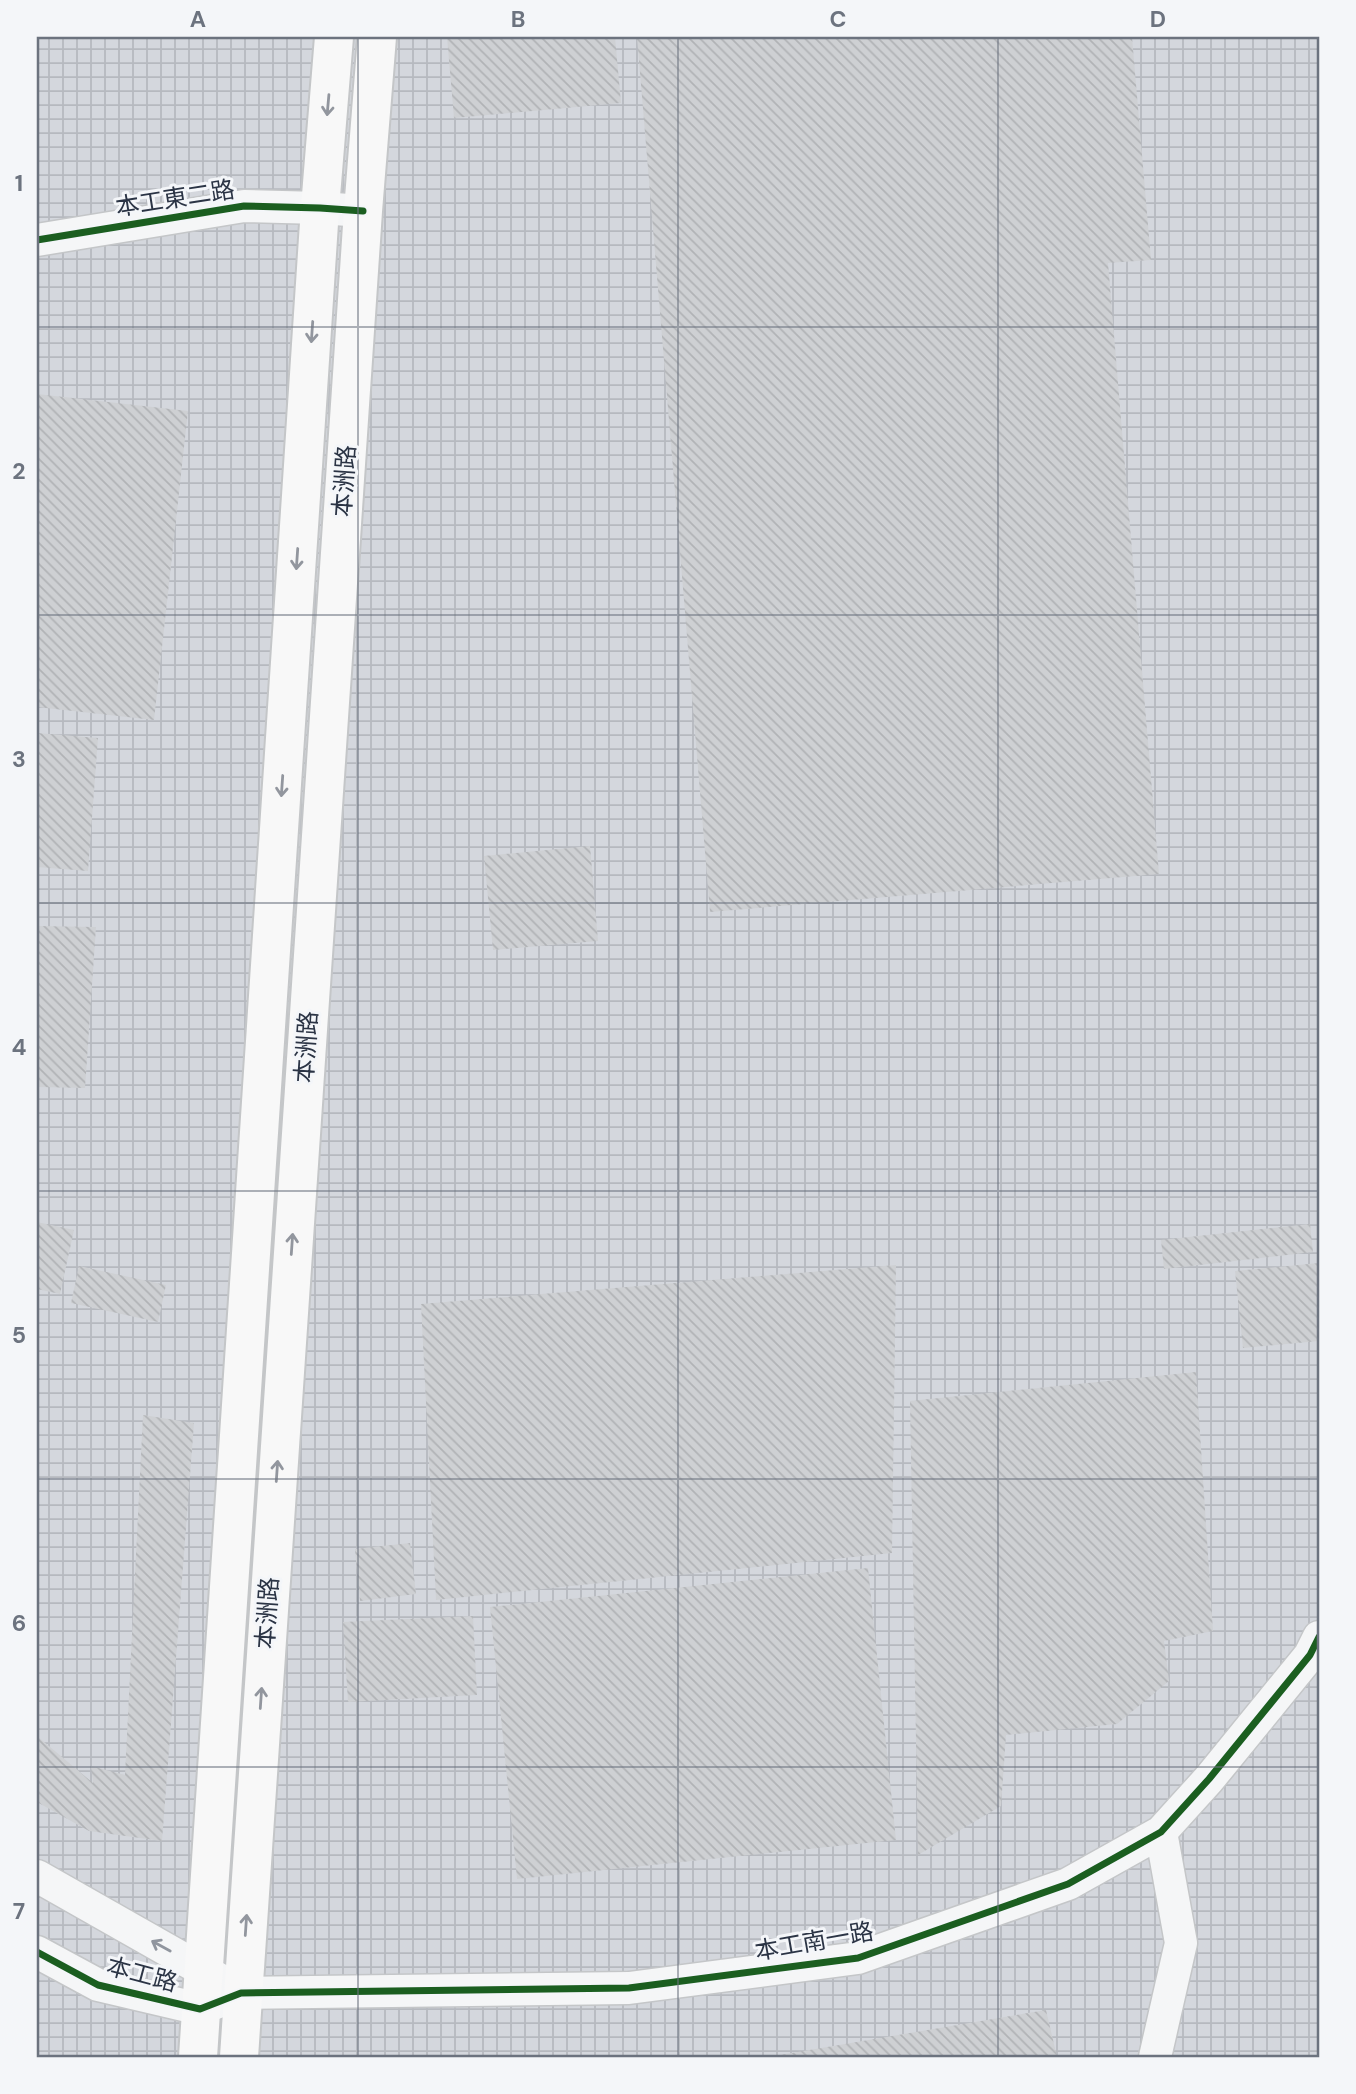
<svg xmlns="http://www.w3.org/2000/svg" width="1356" height="2094" viewBox="0 0 1356 2094" font-family="'DM Sans','Noto Sans TC',sans-serif">
<defs>
<pattern id="industrial-grid" width="8" height="8" patternUnits="userSpaceOnUse" patternTransform="scale(1.75)"><rect width="8" height="8" fill="#d4d7dd"/><path d="M0 4h8M4 0v8" fill="none" stroke="#b6b9bf"/></pattern>
<pattern id="building-back-hatch" width="6" height="6" patternUnits="userSpaceOnUse" patternTransform="scale(1.75)"><rect width="6" height="6" fill="#ced0d3"/><path d="M-1 5l2 2M0 0l6 6M5-1l2 2" fill="none" stroke="#b1b3b6"/></pattern>
</defs>
<rect width="100%" height="100%" fill="#e6e8ea"/>
<path fill="url(#industrial-grid)" d="M37,37H1319V2057H37Z"/>
<path fill="url(#building-back-hatch)" d="M447,37H615L621,103L454,118Z
M637,37H1132L1151,260L1108,263L1159,874L710,912Z
M37,394L188,411L154,720L37,707Z
M37,733L98,738L88,871L37,867Z
M590,846L598,941L493,950L484,856Z
M37,926L96,927L85,1088L37,1087Z
M37,1222L74,1230L60,1294L37,1289Z
M1310,1224L1313,1252L1164,1269L1161,1240Z
M1319,1263V1341L1243,1348L1235,1271Z
M896,1265L892,1553L436,1600L421,1304Z
M79,1266L166,1285L158,1322L71,1303Z
M1196,1372L1213,1631L1164,1641L1169,1681L1117,1724L1006,1735L1001,1806L918,1855L910,1401Z
M143,1415L194,1423L162,1841L89,1831L37,1802V1736L93,1783L91,1766L125,1775Z
M410,1543L416,1594L360,1601L355,1549Z
M868,1568L896,1840L517,1879L490,1607Z
M473,1616L477,1695L348,1702L343,1622Z
M1046,2010L1057,2057H774V2056Z"/>
<g fill="none" stroke-linecap="round" stroke-linejoin="round">
<g stroke="#c4c6c8" stroke-width="35">
<path id="street" d="M37,240L244,206L320,208L363,211
M37,1876L222,1981
M37,1952L98,1985L200,2009L241,1993L629,1988L858,1958L1068,1884L1161,1832L1209,1779L1310,1655L1319,1637
M1155,2057L1181,1943L1161,1832"/>
</g>
<g stroke="#c4c6c8" stroke-width="42">
<path id="secondary" d="M198,2057L320,208L334,37
M239,2057L363,211L377,37"/>
</g>
<use href="#street" stroke="#f5f6f7" stroke-width="32"/>
<use href="#secondary" stroke="#f8f8f8" stroke-width="38"/>
<g stroke="#f4f6f9" stroke-width="11">
<path id="cycleway" d="M37,240L244,206L320,208L363,211
M37,1952L98,1985L200,2009L241,1993L629,1988L858,1958L1068,1884L1161,1832L1209,1779L1310,1655L1319,1637"/>
</g>
<use href="#cycleway" stroke="#1b5e20" stroke-width="7"/>
</g>
<defs><path id="oneway-shaft" d="M-6 0H5M1.5-3L5.5 0L1.5 3" fill="none" stroke-width="1.6" stroke-linecap="round" stroke-linejoin="round" transform="scale(1.75)"/></defs>
<g stroke="#92969e">
<use href="#oneway-shaft" transform="translate(328 105) rotate(95)"/>
<use href="#oneway-shaft" transform="translate(312 332) rotate(94)"/>
<use href="#oneway-shaft" transform="translate(297 559) rotate(94)"/>
<use href="#oneway-shaft" transform="translate(282 786) rotate(94)"/>
<use href="#oneway-shaft" transform="translate(292 1244) rotate(-86)"/>
<use href="#oneway-shaft" transform="translate(277 1471) rotate(-86)"/>
<use href="#oneway-shaft" transform="translate(261 1698) rotate(-86)"/>
<use href="#oneway-shaft" transform="translate(246 1925) rotate(-86)"/>
</g>
<use stroke="#90959e" href="#oneway-shaft" transform="translate(161 1946) rotate(-151)"/>
<path fill="none" stroke="#6c737f" stroke-width="2" stroke-opacity="0.55" d="M358,37V2057M678,37V2057M998,37V2057M37,327H1319M37,615H1319M37,903H1319M37,1191H1319M37,1479H1319M37,1767H1319"/>
<g text-anchor="middle" dominant-baseline="central" stroke-width="6" stroke-linejoin="round" paint-order="stroke">
<g font-size="24" fill="#2b3445" stroke="#f4f6f9">
<text transform="translate(175 198) rotate(-9)">本工東二路</text>
<text transform="translate(344 481) rotate(-86)">本洲路</text>
<text transform="translate(306 1047) rotate(-86)">本洲路</text>
<text transform="translate(267 1613) rotate(-86)">本洲路</text>
<text transform="translate(814 1941) rotate(-10)">本工南一路</text>
<text transform="translate(142 1974) rotate(15)">本工路</text>
</g>
</g>
<rect width="1356" height="2094" fill="none" stroke="#f4f6f9" stroke-width="77"/>
<rect x="38" y="38" width="1280" height="2018" fill="none" stroke="#6c737f" stroke-width="2.5"/>
<g font-size="23" text-anchor="middle" font-weight="bold" fill="#6c737f">
<text x="198" y="27">A</text>
<text x="518" y="27">B</text>
<text x="838" y="27">C</text>
<text x="1158" y="27">D</text>
<text x="19" y="191">1</text>
<text x="19" y="479">2</text>
<text x="19" y="767">3</text>
<text x="19" y="1055">4</text>
<text x="19" y="1343">5</text>
<text x="19" y="1631">6</text>
<text x="19" y="1919">7</text>
</g>
</svg>
